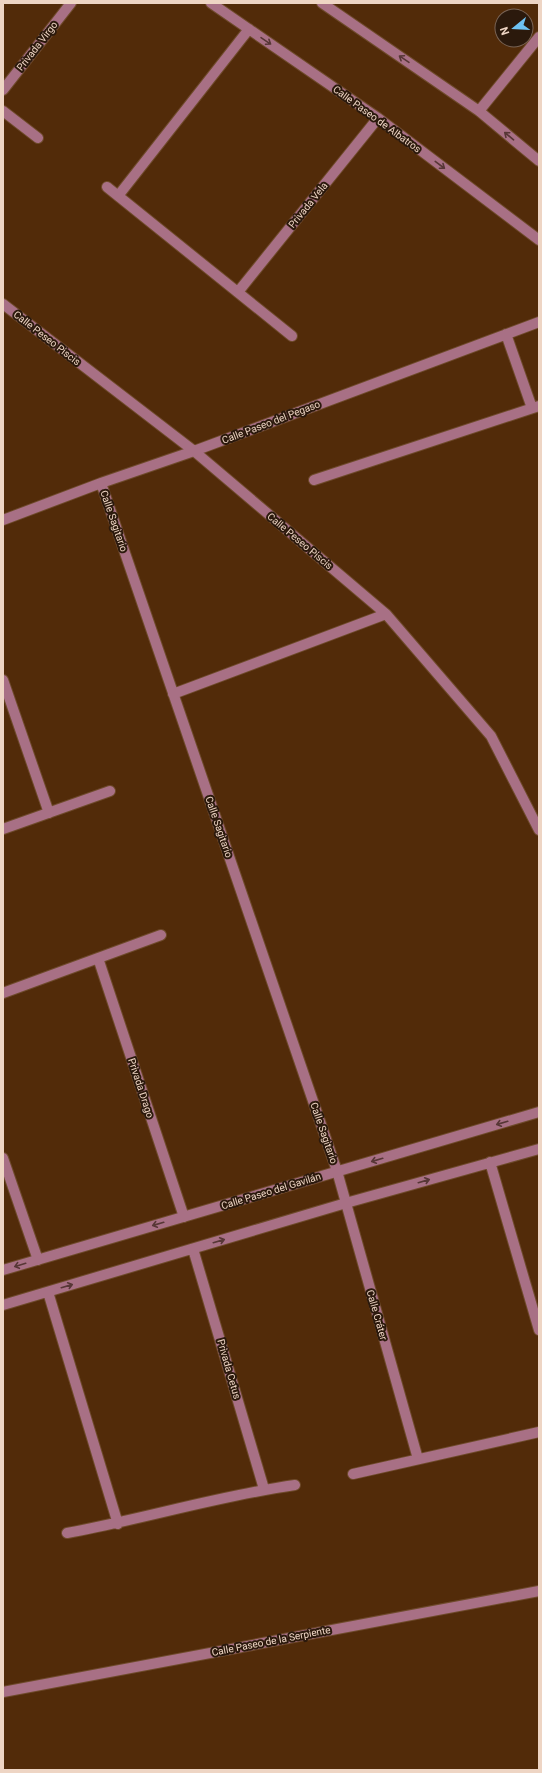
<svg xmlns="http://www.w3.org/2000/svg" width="542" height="1773" viewBox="0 0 542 1773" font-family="Roboto,sans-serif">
<rect width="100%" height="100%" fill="#522b09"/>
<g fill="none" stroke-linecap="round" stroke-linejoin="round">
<g stroke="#6e4a2b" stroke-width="12">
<path id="minor" d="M211,3L378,118L539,240
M322,3L479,111L539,161
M3,90L71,3
M3,111L38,138
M479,111L539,37
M107,187L292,336
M118,196L249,29
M238,292L378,118
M3,304L194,451L386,614L491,736L539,830
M506,334L532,408
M314,480L539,406
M101,483L337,1171L418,1459
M3,520L101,483L194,451L539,322
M3,680L49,813
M173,694L386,614
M3,829L110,791
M98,958L184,1217
M3,993L161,935
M3,1158L38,1260
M490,1162L539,1330
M193,1249L264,1489
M3,1270L539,1112
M48,1292L118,1524
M3,1305L346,1203L539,1149
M353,1474L539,1432
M67,1533C144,1519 218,1496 295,1485
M3,1692L539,1591"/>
</g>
<use href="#minor" stroke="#a87085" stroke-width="10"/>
</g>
<defs><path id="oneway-shaft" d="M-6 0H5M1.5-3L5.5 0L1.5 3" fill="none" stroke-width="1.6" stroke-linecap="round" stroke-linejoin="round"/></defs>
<g stroke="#573736">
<use href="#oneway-shaft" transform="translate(266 41) rotate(34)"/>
<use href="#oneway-shaft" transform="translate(404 59) rotate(-146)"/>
<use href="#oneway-shaft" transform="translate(509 136) rotate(-140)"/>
<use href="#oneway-shaft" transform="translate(440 165) rotate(37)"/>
<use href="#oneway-shaft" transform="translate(502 1123) rotate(164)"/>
<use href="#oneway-shaft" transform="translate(377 1160) rotate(164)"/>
<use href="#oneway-shaft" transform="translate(424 1181) rotate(-16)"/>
<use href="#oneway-shaft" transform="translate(158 1224) rotate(164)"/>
<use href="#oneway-shaft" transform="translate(219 1241) rotate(-16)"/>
<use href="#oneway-shaft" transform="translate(20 1265) rotate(163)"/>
<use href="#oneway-shaft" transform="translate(67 1286) rotate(-16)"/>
</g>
<g text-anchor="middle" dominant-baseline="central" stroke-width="4" stroke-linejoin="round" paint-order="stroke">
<g font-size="10" fill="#eed5c4" stroke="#2b190c">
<text transform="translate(37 46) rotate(-52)">Privada Virgo</text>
<text transform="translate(377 119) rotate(36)">Calle Paseo de Albatros</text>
<text transform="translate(308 205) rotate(-51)">Privada Vela</text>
<text transform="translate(47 338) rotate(38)">Calle Peseo Piscis</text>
<text transform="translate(271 422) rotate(-21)">Calle Paseo del Pegaso</text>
<text transform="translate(114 521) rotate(71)">Calle Sagitario</text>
<text transform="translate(300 541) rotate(40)">Calle Peseo Piscis</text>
<text transform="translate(219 827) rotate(71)">Calle Sagitario</text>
<text transform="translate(141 1088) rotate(72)">Privada Drago</text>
<text transform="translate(324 1133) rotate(71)">Calle Sagitario</text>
<text transform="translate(271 1191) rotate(-17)">Calle Paseo del Gavilán</text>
<text transform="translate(377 1315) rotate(74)">Calle Cráter</text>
<text transform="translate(229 1369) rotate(74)">Privada Cetus</text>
<text transform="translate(271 1641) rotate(-11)">Calle Paseo de la Serpiente</text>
</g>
</g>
<rect width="542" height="1773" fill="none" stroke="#eed5c4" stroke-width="8"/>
<g transform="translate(514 28) rotate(252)"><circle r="19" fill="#2b190c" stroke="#796456"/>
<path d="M0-3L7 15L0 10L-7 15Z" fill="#6ec2f3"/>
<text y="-6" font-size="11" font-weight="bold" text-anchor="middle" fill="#eed5c4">N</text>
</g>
</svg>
